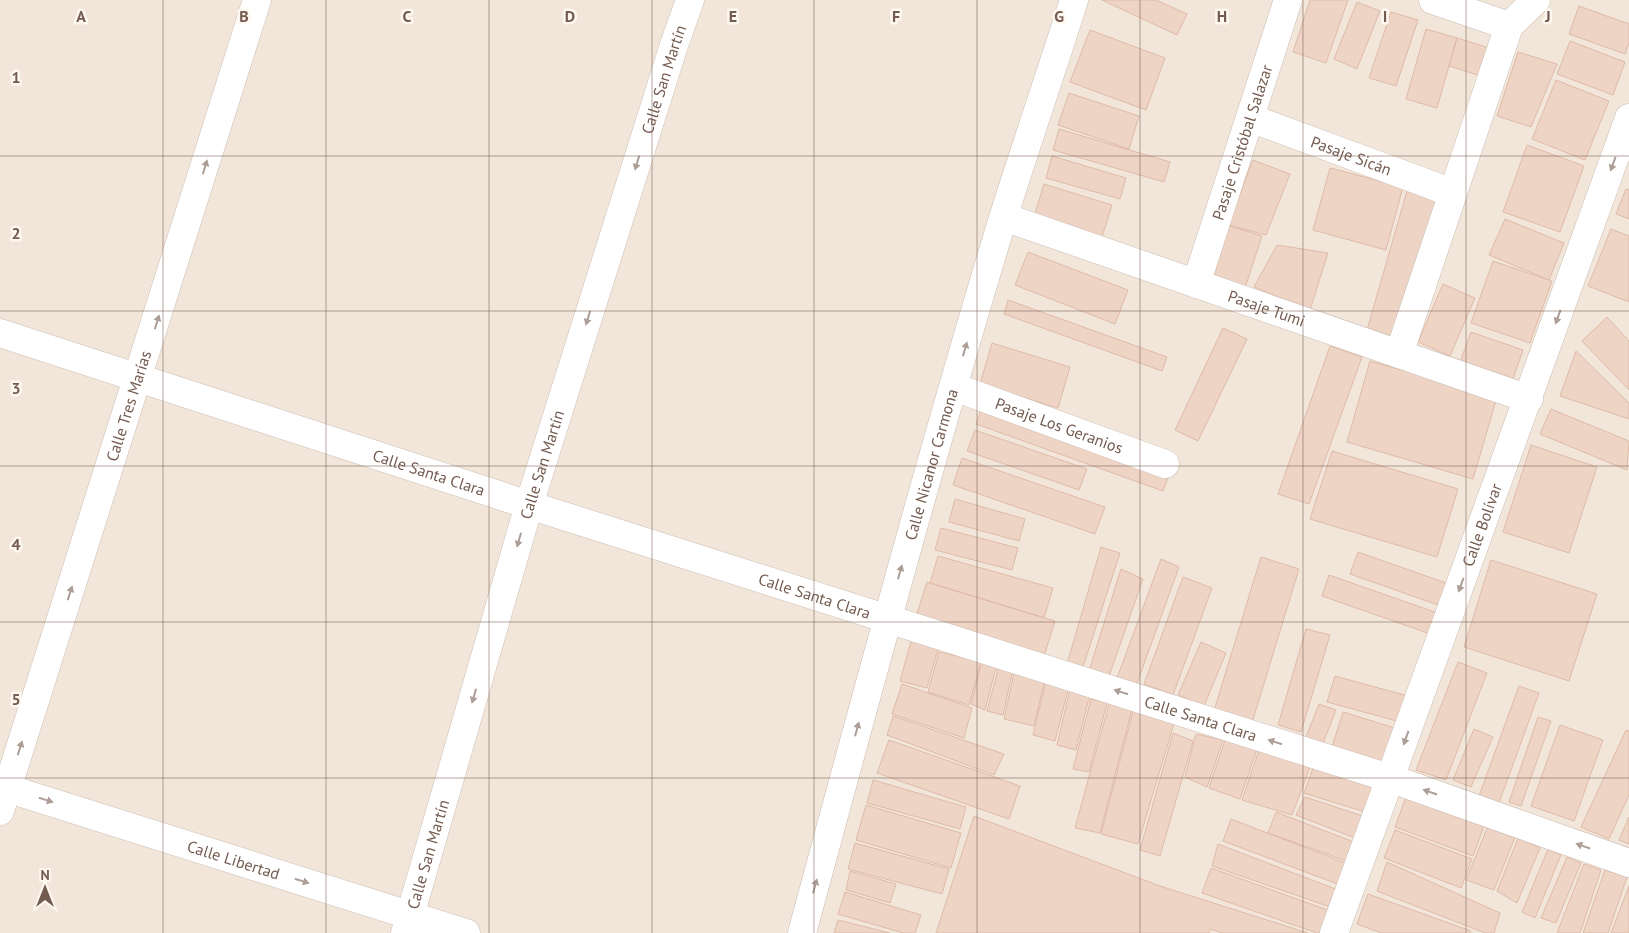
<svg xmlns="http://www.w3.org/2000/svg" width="1629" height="933" viewBox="0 0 1629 933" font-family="'PT Sans',sans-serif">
<rect width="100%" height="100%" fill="#fbf4eb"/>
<path fill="#f2e6da" d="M0,0H1629V933H0Z"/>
<path fill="#eed4c5" stroke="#dfbaa7" d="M1102,0H1156L1187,14L1177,35Z
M1310,0H1348L1326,63L1293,52Z
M1357,2L1380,11L1357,69L1334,59Z
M1579,6L1629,24V43L1625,54L1569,34Z
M1391,12L1418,20L1396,86L1369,78Z
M1426,29L1457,38L1437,108L1406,99Z
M1090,30L1165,58L1146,110L1070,82Z
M1457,38L1499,51L1491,79L1449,66Z
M1570,41L1625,62L1613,95L1557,74Z
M1518,52L1557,64L1531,127L1497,116Z
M1556,80L1609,101L1585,160L1532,139Z
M1069,93L1139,116L1129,149L1058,125Z
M1059,129L1170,162L1164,182L1053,150Z
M1527,145L1584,166L1560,232L1503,212Z
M1052,156L1126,178L1120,199L1046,178Z
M1253,160L1290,174L1266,235L1228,225Z
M1330,168L1403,187L1386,250L1313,230Z
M1044,184L1112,205L1102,237L1034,217Z
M1626,189L1629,190V219L1616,214Z
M1407,191L1438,200L1398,339L1367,330Z
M1505,219L1564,243L1549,280L1489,255Z
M1227,225L1262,236L1245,288L1210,278Z
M1611,229L1629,236V302L1588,286Z
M1277,245L1328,253L1310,310L1254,287Z
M1028,252L1128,290L1115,324L1015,285Z
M1493,261L1552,281L1530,343L1471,323Z
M1443,284L1475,298L1450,356L1418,342Z
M1008,300L1167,357L1162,371L1004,314Z
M1607,317L1629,341V390L1582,341Z
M1223,328L1247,339L1198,441L1175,430Z
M1471,332L1523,350L1512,382L1459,365Z
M992,343L1070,367L1058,408L980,384Z
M1330,346L1362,357L1309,504L1278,494Z
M1576,351L1629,403V419L1560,396Z
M1370,361L1497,397L1473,479L1347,442Z
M984,402L1171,470L1163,491L976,424Z
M1551,409L1629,441L1627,470L1540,434Z
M975,430L1087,469L1079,490L967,451Z
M1531,445L1597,467L1569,553L1503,532Z
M1332,451L1458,489L1437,557L1310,519Z
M962,458L1105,507L1095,534L953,485Z
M955,499L1025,519L1019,541L949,522Z
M941,528L1018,548L1012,570L935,550Z
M1101,547L1120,553L1081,673L1065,671Z
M1358,552L1449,584L1441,606L1350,574Z
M938,556L1053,588L1044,618L930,583Z
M1261,557L1299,569L1251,726L1213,714Z
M1161,559L1179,567L1136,686L1117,678Z
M1491,560L1597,594L1569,681L1464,647Z
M1121,569L1143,579L1107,682L1088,674Z
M1329,575L1446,616L1439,637L1322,596Z
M1183,577L1212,588L1173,695L1144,684Z
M927,582L1055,621L1044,656L916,617Z
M1306,629L1330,635L1301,732L1278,725Z
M912,638L939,645L927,688L900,681Z
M1201,642L1226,653L1204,706L1178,695Z
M939,652L981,661L969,705L928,692Z
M982,661L997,664L985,710L971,704Z
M1458,662L1487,673L1446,780L1416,770Z
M999,666L1013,669L1003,715L987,711Z
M1015,669L1045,679L1034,726L1004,719Z
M1335,676L1415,698L1408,724L1327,702Z
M1046,681L1069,686L1055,741L1033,735Z
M902,684L972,708L964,738L892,714Z
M1519,686L1539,693L1499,803L1479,796Z
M1070,689L1090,694L1076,750L1057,745Z
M1091,699L1107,703L1089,772L1073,769Z
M1109,704L1132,709L1100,833L1075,828Z
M1319,704L1336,710L1320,751L1303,745Z
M1133,711L1174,723L1138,844L1101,834Z
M1343,712L1398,729L1387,764L1332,747Z
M893,716L1004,754L994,775L887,735Z
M1538,717L1551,721L1521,806L1509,802Z
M1560,725L1603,740L1574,821L1531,806Z
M1474,729L1493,737L1471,787L1453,780Z
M1626,730L1629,731V795L1609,839L1581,827Z
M1173,733L1193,741L1160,856L1140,850Z
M1196,734L1223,740L1207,787L1185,777Z
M889,740L1020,786L1009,819L877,773Z
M1225,740L1257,749L1240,799L1209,788Z
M1259,750L1310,767L1292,815L1242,800Z
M1313,768L1374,787L1365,812L1304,793Z
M873,780L966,807L960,829L867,803Z
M1407,794L1485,823L1473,856L1395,827Z
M1305,797L1363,816L1355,838L1296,815Z
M866,805L961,833L951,868L856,840Z
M1276,812L1359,844L1352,863L1268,833Z
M974,816L1160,886L1308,933H1222L1210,929L1209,933H936Z
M1629,817V844L1619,840Z
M1231,819L1348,864L1340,885L1223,841Z
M1488,826L1515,837L1494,890L1466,880Z
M1395,830L1472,859L1461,888L1384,858Z
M1518,838L1540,848L1517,903L1497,891Z
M855,843L949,869L942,894L848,869Z
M1218,844L1338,890L1333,908L1212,866Z
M1548,849L1561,855L1535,918L1522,912Z
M1567,857L1581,863L1556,923L1541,918Z
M1387,862L1500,913L1494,933H1485L1377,891Z
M1584,864L1601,870L1580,933H1557Z
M1211,868L1333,912L1324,933H1317L1202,893Z
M1605,870L1627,877L1608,933H1583Z
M850,871L896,884L890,903L846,890Z
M1629,886V933H1611Z
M845,892L921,915L915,933H903L838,914Z
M1368,894L1471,931L1470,933H1381L1357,924Z
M838,920L890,933H834Z"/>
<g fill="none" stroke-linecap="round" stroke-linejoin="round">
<g stroke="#ccbcb2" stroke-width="29">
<g id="minor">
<path d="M1433,0L1509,26"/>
<path id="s1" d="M1250,118L1453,193"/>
<path id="s2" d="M1004,217L1529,399"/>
<path id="s3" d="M1196,284L1288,0"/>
<path id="s4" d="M0,333L529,505L1392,779L1629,863"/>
<path d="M1399,354L1509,26L1536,0"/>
<path id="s5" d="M954,387L1165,464"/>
<path id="s6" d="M0,786L466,933"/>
<path id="s7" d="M0,811L257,0"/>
<path id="s8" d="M405,933L529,505L674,45L690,0"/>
</g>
</g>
<g stroke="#ccbcb2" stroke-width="29">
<g id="tertiary">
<path id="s9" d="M802,933C867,694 931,455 1003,218C1026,145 1051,73 1074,0"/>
<path id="s10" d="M1334,933L1629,118"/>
</g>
</g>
<use href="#minor" stroke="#fff" stroke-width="28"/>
<use href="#tertiary" stroke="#fff" stroke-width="28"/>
</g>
<defs><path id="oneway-solid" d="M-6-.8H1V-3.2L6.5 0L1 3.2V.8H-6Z" transform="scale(1.25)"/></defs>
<g fill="#ac9d96">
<use href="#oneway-solid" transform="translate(637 163) rotate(107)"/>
<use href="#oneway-solid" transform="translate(1613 164) rotate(110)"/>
<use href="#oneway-solid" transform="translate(205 167) rotate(-73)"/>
<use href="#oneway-solid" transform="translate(1558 317) rotate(110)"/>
<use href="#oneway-solid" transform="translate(588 318) rotate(107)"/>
<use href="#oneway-solid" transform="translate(157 322) rotate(-73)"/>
<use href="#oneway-solid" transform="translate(965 349) rotate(-74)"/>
<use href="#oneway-solid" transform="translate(519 540) rotate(106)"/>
<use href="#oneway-solid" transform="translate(900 572) rotate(-74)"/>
<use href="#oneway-solid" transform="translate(1461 585) rotate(110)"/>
<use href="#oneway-solid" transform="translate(70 593) rotate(-72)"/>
<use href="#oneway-solid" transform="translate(1121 692) rotate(-162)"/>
<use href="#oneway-solid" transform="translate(474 696) rotate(106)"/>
<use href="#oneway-solid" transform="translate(857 729) rotate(-75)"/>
<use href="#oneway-solid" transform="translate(1406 738) rotate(110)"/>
<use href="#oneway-solid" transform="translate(1275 742) rotate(-162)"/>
<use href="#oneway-solid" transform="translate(20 748) rotate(-72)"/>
<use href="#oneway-solid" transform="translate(1430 792) rotate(-161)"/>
<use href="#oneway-solid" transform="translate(46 800) rotate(18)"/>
<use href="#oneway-solid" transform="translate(1583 846) rotate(-161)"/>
<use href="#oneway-solid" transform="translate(302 881) rotate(18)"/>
<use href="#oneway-solid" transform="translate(815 886) rotate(-75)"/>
</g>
<path fill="none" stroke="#745b50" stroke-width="1" stroke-opacity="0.55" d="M163,0V933M326,0V933M489,0V933M652,0V933M814,0V933M977,0V933M1140,0V933M1303,0V933M1466,0V933M0,156H1629M0,311H1629M0,466H1629M0,622H1629M0,778H1629"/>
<g text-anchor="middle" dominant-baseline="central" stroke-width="5" stroke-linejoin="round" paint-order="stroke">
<g font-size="16" fill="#745b50" stroke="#fef8f1">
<text stroke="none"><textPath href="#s8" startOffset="892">Calle San Martín</textPath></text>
<text stroke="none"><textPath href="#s3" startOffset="149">Pasaje Cristóbal Salazar</textPath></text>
<text stroke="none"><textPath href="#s1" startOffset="108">Pasaje Sicán</textPath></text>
<text stroke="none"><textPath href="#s2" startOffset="278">Pasaje Tumi</textPath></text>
<text stroke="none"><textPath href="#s7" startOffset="425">Calle Tres Marías</textPath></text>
<text stroke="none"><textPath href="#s5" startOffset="112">Pasaje Los Geranios</textPath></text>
<text stroke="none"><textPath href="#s9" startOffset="486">Calle Nicanor Carmona</textPath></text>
<text stroke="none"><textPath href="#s8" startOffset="488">Calle San Martín</textPath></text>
<text stroke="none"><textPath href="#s4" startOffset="451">Calle Santa Clara</textPath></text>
<text stroke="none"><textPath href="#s10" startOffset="434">Calle Bolívar</textPath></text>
<text stroke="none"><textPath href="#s4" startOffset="856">Calle Santa Clara</textPath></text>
<text stroke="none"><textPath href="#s4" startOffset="1261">Calle Santa Clara</textPath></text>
<text stroke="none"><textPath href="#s8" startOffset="82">Calle San Martín</textPath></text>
<text stroke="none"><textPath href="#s6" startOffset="245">Calle Libertad</textPath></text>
</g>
</g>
<g font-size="16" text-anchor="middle" font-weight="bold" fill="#745b50" stroke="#fef8f1" stroke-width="5" stroke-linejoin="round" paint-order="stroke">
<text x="81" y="22">A</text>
<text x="244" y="22">B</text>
<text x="407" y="22">C</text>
<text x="570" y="22">D</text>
<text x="733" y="22">E</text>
<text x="896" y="22">F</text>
<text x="1059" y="22">G</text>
<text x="1222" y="22">H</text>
<text x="1385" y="22">I</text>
<text x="1548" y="22">J</text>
<text x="16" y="83">1</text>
<text x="16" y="239">2</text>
<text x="16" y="394">3</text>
<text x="16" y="550">4</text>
<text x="16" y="705">5</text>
</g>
<g transform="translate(45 888)" stroke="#fef8f1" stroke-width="4" paint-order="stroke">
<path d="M0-4L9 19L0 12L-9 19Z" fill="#745b50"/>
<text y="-8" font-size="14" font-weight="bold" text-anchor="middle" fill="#745b50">N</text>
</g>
</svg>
